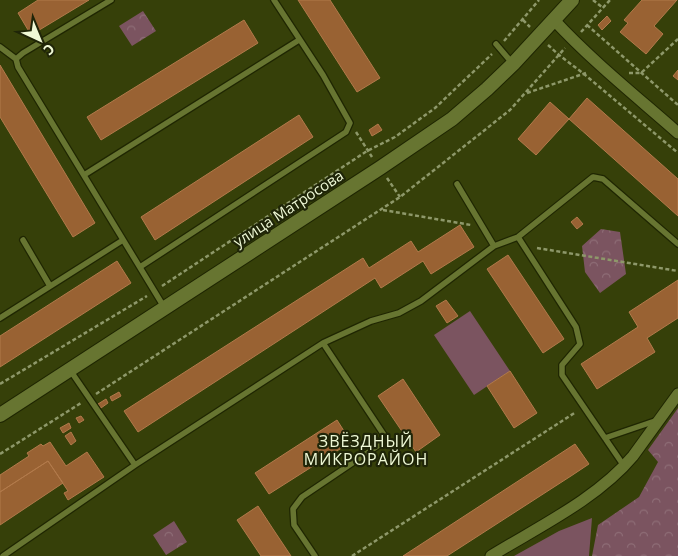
<svg xmlns="http://www.w3.org/2000/svg" width="678" height="556" viewBox="0 0 678 556" font-family="'Open Sans',sans-serif">
<defs>
<pattern id="forest-crowns" width="20" height="18" patternUnits="userSpaceOnUse" patternTransform="scale(1.25)"><rect width="20" height="18" fill="#7b5460"/><path d="M2 6a3 3 0 1 1 6 0M12 15a3 3 0 1 1 6 0" fill="none" stroke="#8e6d76"/></pattern>
</defs>
<rect width="100%" height="100%" fill="#364009"/>
<path fill="url(#forest-crowns)" d="M143,11L156,31L132,46L119,26Z
M601,229L620,232L626,274L600,293L585,272L582,246Z
M678,408V556H592L598,525L639,497L658,462L648,450Z
M174,521L187,542L166,555L153,535Z"/>
<path fill="#7b5460" d="M470,311L510,371L474,395L434,335Z
M592,518L589,556H514L559,531Z"/>
<path fill="#996233" stroke="#b27a4b" d="M38,0H89L31,35L18,13Z
M298,0H330L380,78L357,92Z
M642,0H677L654,26L663,34L646,54L620,32L628,23L624,20Z
M607,16L611,21L602,30L598,25Z
M244,20L258,43L101,140L87,117Z
M0,65L95,223L73,237L0,117Z
M678,70V80L673,76Z
M587,98L678,179V216L569,119Z
M550,102L569,119L536,155L518,139Z
M299,115L313,137L155,240L141,217Z
M378,124L382,130L372,136L369,130Z
M577,217L583,224L577,229L571,222Z
M460,225L474,247L431,274L423,261L381,288L375,278L138,432L124,411L363,258L369,268L411,241L418,252Z
M508,255L564,339L543,353L487,269Z
M117,261L131,283L0,367V336Z
M678,280V318L647,338L655,352L597,389L581,364L638,327L629,312Z
M446,300L458,316L447,323L436,306Z
M510,371L537,413L514,428L487,386Z
M403,379L440,435L416,452L378,396Z
M119,392L121,396L112,401L110,397Z
M106,399L108,403L101,408L98,404Z
M81,416L84,420L79,423L76,418Z
M337,420L351,442L269,494L255,473Z
M69,423L71,428L63,433L60,428Z
M71,432L76,441L71,445L65,436Z
M50,442L66,466L87,452L104,477L68,500L64,493L68,491L48,461L0,492V475L29,456L27,453L41,444L43,446Z
M575,444L589,464L571,476L447,556H403Z
M48,461L63,483L0,525V492Z
M258,506L273,529L291,556H261L237,520Z"/>
<g fill="none" stroke-linecap="round" stroke-linejoin="round">
<g stroke="#1f2602" stroke-width="8">
<path id="service" d="M111,0L23,53L16,59L18,67L164,307
M496,44L513,64
M0,47L16,59
M84,175L299,40
M457,184L494,246
M518,237L576,327L580,344L562,365V375L624,466
M23,240L50,286
M140,267L346,132L350,123L323,75L274,0
M0,318L123,240
M605,438L655,421
M135,465L323,343L371,321L399,313L421,301L494,246L518,237L593,177L603,179L678,244
M3,556L135,465L70,370
M315,556L294,525L293,509L302,497L379,445L384,435L323,343"/>
</g>
<g stroke="#1f2602" stroke-width="13">
<path id="minor" d="M554,20C592,61 636,96 678,133
M491,556C538,527 597,499 633,456L678,394"/>
</g>
<g stroke="#1f2602" stroke-width="16">
<path id="secondary" d="M0,415L380,168L452,119L487,89L513,64L572,0"/>
</g>
<path stroke="#8e986a" stroke-width="2.5" stroke-dasharray="4 2.5" stroke-linecap="butt" d="M593,0L603,8
M523,20L530,27
M587,25L678,105
M581,32L610,0
M504,41L539,0
M548,45L559,55L584,74L678,153
M629,73H641L678,39
M527,93L586,73
M356,132L372,157
M387,178L400,197
M383,210L471,225
M537,248L678,271
M162,286L367,151L395,137L435,108L492,54
M0,384L147,296
M96,394L400,197L510,110L565,48
M0,454L81,403
M352,556L576,412"/>
<use href="#service" stroke="#677531" stroke-width="5.5"/>
<use href="#minor" stroke="#677531" stroke-width="11"/>
<use href="#secondary" stroke="#677531" stroke-width="14"/>
</g>
<g text-anchor="middle" dominant-baseline="central" stroke-width="4.5" stroke-linejoin="round" paint-order="stroke">
<g font-size="15" fill="#eff9d6" stroke="#1f2508">
<text transform="translate(288 208) rotate(-33)">улица Матросова</text>
</g>
<g font-size="16" letter-spacing="1" fill="#eff9d6" stroke="#1f2508">
<text x="366" y="441">ЗВЁЗДНЫЙ<tspan x="366" dy="18">МИКРОРАЙОН</tspan></text>
</g>
</g>
<g transform="translate(40 40) rotate(136)" stroke="#1f2508" stroke-width="4" paint-order="stroke">
<path d="M0-4L9 19L0 12L-9 19Z" fill="#eff9d6"/>
<text y="-8" font-size="14" font-weight="bold" text-anchor="middle" fill="#eff9d6">С</text>
</g>
</svg>
